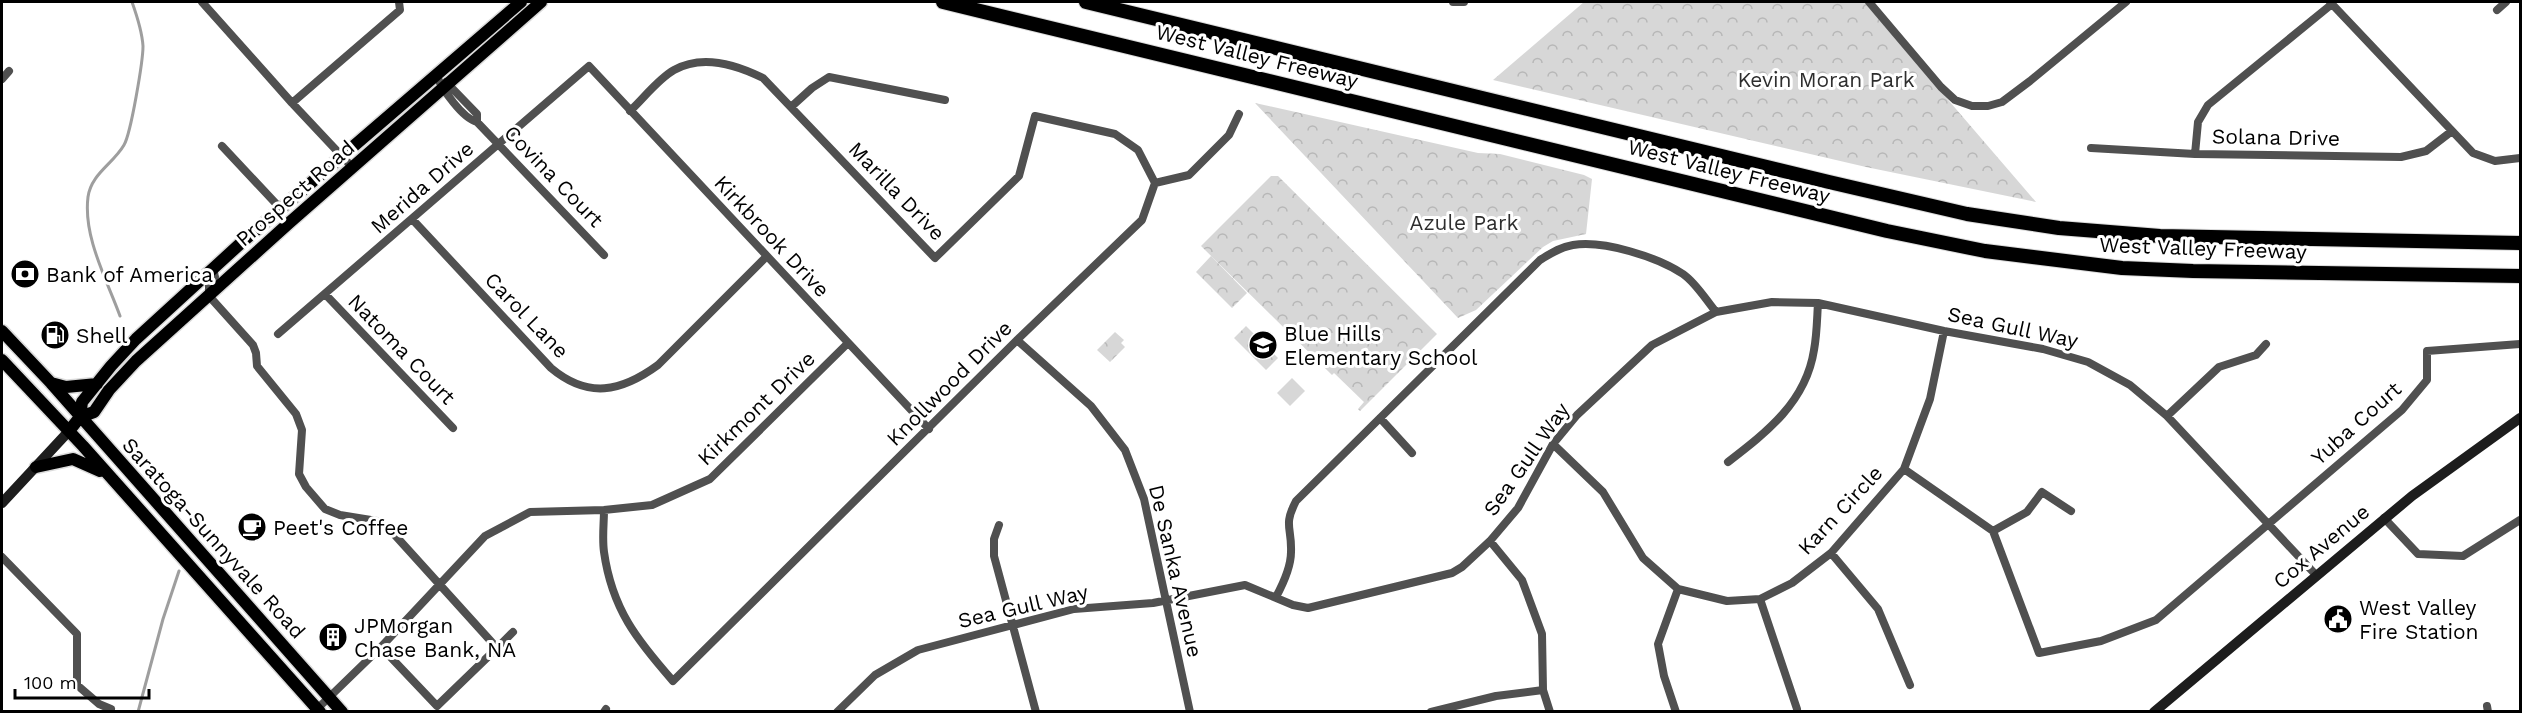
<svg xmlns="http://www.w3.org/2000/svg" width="2522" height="713" viewBox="0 0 2522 713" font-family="'Work Sans',sans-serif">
<defs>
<pattern id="forest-crowns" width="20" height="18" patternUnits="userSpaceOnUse" patternTransform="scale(1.5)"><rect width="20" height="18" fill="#d7d7d7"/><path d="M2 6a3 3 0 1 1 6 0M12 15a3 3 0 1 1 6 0" fill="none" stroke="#b7b7b7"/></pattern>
</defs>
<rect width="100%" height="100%" fill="#fff"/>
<path fill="#d7d7d7" d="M1292,378L1305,391L1290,406L1277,393Z"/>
<path fill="url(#forest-crowns)" d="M1584,2H1864L2036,202L1866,167L1493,80Z
M1255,103L1478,153L1500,154L1584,175L1592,179L1586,234L1553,241L1543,247L1476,310L1458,318Z
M1271,176H1278L1437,334L1360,411L1358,409L1364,402L1334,373L1332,375L1201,246Z
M1211,256L1247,293L1232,308L1196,272Z
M1246,326L1278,358L1266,370L1234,338Z
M1115,332L1124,340L1121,343L1125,347L1110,362L1097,350Z"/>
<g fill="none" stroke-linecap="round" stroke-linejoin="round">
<path stroke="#9e9e9e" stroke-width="3" d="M120,316C107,280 83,237 88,197C91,174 113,164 124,145C131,133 143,61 143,46C142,31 137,16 132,2
M138,712L163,619L179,571"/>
<g stroke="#dbdbdb" stroke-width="15">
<path id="primary" d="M2,331L51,383L342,712
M2,360L83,446L320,712
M51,383L66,387L97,384
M80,417L82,402L111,366L136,339L241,243L521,2
M69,431L80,417L94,412L109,390L136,361L289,223L541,2
M36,467L73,459L100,471"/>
</g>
<g stroke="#dbdbdb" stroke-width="16">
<path id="highway" d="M943,2L1887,231L1985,251L2122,268L2193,271L2520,276
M1086,2L1829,182L1967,214L2059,228L2160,236L2520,243"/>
</g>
<path stroke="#505050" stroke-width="8" d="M202,2L292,103L400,10L399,2
M1453,2H1464
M1869,2L1941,87L1955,100L1972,106H1988L2002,102L2030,81L2126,2
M2330,2L2473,153L2495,161L2520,158
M2497,10L2506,2
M436,75C443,90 462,118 477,122L604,255
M2,79L9,71
M446,82L477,114V122
M292,103L353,168
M791,107L812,88L829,77L945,100
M630,111C644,98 658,79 674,70C702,54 737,65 763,78L935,258L1019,176L1035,116L1115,134L1138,150L1155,183
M222,146L281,209
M2091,148L2195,154L2401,157L2426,151L2452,131
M2195,154L2198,122L2208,105L2332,4
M412,219L551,368C588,399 621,392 658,365L767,256
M213,269L215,277L209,285V296L253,345L256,353L257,366L296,414L302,430L299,474L306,487L325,509L340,515L377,521L393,533L497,648L437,706L381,647
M325,294L453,428
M278,334L589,66L929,429
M1017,340L1091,406L1125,450L1144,499L1190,712
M2167,416L2219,367L2256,355L2266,344
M1380,418L1412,453
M1553,444L1603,492L1643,558L1678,589L1727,601L1760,599L1792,583L1831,553L1904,469L1930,399L1944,331
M1728,462C1767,432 1806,402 1814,350C1817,334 1817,318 1818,303
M1904,469L1993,531L2039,653L2101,641L2156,620L2402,410L2427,380V351L2520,344
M604,510C604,523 602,538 604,552C612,609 637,640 673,681L1017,340L1142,220L1155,183L1189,175L1229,135L1239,114
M2384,518L2418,554L2463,556L2520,520
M999,525L994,539V556L1036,712
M1993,531L2027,512L2042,492L2071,511
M1490,541L1522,580L1542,634L1543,690L1550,712
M1831,553L1878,609L1910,685
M2,557L77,634V685L99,704L111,709
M1276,597C1283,584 1291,566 1291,552C1292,527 1283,526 1296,501L1540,260C1550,254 1560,247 1573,245C1604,240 1657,257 1683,274C1696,283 1706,300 1716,312
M1760,599L1797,709
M497,648L513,632
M2487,706L2488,712
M316,710L381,647L485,536L530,512L604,510L652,505L710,479L848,343
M604,712L606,709
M837,712L875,675L918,650L1074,609L1153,603L1245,585L1293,605L1308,608L1452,573L1462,567L1490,541L1518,508L1553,444L1577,415L1652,345L1716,312L1772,302L1818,303L1944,331L2043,349L2088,362L2130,385L2167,416L2316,575
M1431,712L1496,696L1543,690
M1676,712L1664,676L1658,644L1678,589"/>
<path stroke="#1d1d1d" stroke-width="10" d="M2,503L69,431
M2154,712L2412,496L2520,418"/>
<use href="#primary" stroke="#000" stroke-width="12"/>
<use href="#highway" stroke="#000" stroke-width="14"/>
</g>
<defs>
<g id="bank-disc" transform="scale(1.5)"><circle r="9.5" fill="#000" stroke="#fff"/><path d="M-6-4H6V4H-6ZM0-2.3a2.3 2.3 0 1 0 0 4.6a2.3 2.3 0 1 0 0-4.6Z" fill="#fff"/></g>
<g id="fuel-disc" transform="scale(1.5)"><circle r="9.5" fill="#000" stroke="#fff"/><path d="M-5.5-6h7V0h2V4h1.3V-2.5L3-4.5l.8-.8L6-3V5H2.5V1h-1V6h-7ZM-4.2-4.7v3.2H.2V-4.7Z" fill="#fff"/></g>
<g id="school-disc" transform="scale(1.5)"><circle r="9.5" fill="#000" stroke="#fff"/><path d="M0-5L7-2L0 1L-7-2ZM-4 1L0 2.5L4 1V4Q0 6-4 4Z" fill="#fff"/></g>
<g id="cafe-disc" transform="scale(1.5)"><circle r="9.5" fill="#000" stroke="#fff"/><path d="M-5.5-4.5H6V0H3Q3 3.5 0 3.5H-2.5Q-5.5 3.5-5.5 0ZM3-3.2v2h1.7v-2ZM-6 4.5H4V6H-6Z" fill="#fff"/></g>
<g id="civic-disc" transform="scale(1.5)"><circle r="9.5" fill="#000" stroke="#fff"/><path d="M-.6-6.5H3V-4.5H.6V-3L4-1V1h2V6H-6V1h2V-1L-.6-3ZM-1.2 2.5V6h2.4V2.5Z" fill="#fff"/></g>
<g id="building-disc" transform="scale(1.5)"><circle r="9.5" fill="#000" stroke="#fff"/><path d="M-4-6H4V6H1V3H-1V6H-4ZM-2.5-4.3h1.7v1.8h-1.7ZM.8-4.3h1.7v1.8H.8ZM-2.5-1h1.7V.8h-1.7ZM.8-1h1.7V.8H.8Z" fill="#fff"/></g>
</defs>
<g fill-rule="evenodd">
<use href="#bank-disc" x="25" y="274"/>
<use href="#fuel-disc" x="55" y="335"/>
<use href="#school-disc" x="1263" y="345"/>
<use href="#cafe-disc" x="252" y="527"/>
<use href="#civic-disc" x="2338" y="619"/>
<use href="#building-disc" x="333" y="637"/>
</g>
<g text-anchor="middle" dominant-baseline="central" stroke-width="6" stroke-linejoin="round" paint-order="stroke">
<g font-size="21" fill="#000" stroke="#fff">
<text transform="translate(1257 56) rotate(14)">West Valley Freeway</text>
<text transform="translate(2276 137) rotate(1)">Solana Drive</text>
<text transform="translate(1729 171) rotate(14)">West Valley Freeway</text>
<text transform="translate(554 176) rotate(46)">Covina Court</text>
<text transform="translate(422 187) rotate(-41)">Merida Drive</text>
<text transform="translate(897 191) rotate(46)">Marilla Drive</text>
<text transform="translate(295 193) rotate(-41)">Prospect Road</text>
<text transform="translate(772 236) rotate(47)">Kirkbrook Drive</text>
<text transform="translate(2203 248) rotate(2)">West Valley Freeway</text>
<text transform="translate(527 315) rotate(46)">Carol Lane</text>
<text transform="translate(2013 327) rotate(12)">Sea Gull Way</text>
<text transform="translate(402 349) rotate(46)">Natoma Court</text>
<text transform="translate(949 383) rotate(-45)">Knollwood Drive</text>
<text transform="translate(756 408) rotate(-44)">Kirkmont Drive</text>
<text transform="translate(2356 423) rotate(-42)">Yuba Court</text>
<text transform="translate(1526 459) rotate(-55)">Sea Gull Way</text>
<text transform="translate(1840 510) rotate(-47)">Karn Circle</text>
<text transform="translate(214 538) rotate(48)">Saratoga-Sunnyvale Road</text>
<text transform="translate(2321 546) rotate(-40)">Cox Avenue</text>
<text transform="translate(1176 571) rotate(77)">De Sanka Avenue</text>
<text transform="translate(1023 606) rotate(-13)">Sea Gull Way</text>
</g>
<g font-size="21" fill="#2e2e2e" stroke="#fff">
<text x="1826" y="79">Kevin Moran Park</text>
<text x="1464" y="222">Azule Park</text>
</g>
<g font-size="21" fill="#000" stroke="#fff" text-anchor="start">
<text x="46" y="274">Bank of America</text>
<text x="1284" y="333">Blue Hills<tspan x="1284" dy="24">Elementary School</tspan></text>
<text x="76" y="335">Shell</text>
<text x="273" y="527">Peet's Coffee</text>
<text x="2359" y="607">West Valley<tspan x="2359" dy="24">Fire Station</tspan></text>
<text x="354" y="625">JPMorgan<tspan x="354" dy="24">Chase Bank, NA</tspan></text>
</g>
</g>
<rect width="2522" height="713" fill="none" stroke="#000000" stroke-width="6"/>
<path d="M15 689v9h134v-9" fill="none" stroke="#000000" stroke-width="3"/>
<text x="24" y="689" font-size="18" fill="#000000" stroke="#ffffff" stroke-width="4.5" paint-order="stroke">100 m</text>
</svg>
